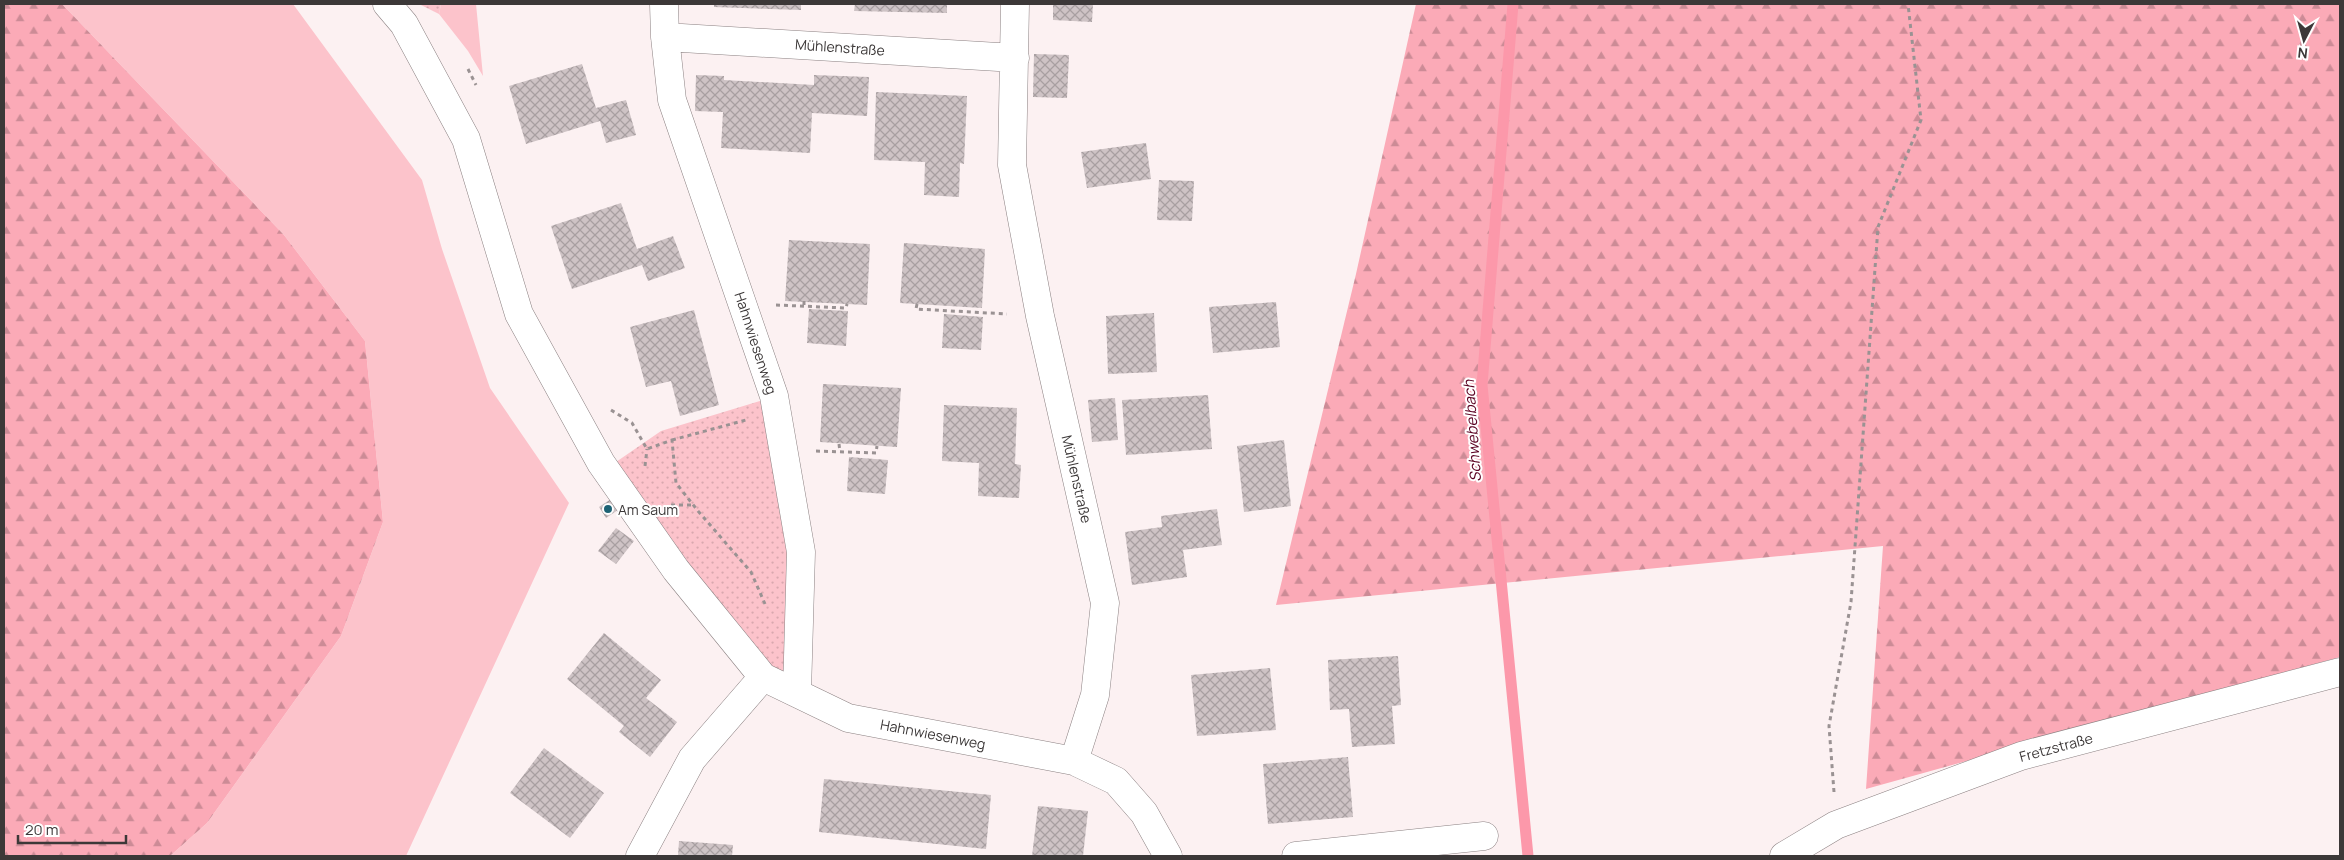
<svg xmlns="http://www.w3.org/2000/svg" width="2344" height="860" viewBox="0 0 2344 860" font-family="Manrope,sans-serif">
<defs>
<pattern id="forest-firs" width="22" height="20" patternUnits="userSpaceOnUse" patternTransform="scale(1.25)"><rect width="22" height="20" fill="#fbaab7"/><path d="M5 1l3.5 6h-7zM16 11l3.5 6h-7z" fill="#cc8b96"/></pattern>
<pattern id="park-dots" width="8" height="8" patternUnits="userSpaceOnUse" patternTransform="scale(1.25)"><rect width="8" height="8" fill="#fcc3cb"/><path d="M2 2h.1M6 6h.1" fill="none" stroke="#d9a8af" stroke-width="1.8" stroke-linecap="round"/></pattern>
<pattern id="building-cross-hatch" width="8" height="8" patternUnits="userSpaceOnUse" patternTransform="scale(1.25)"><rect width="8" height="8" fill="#cec3c5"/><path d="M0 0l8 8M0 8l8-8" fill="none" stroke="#a89fa1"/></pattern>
</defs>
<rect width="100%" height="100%" fill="#fcf1f2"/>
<path fill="#fcc3cb" d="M62,4H293L422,180L442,249L490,388L569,503L406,856H170L207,823L341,636L383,522L365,341L284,235Z
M441,4H476L483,76L468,51L439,14Z"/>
<path fill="url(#forest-firs)" d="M4,4H62L284,235L365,341L383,522L341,636L207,823L170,856H4Z
M1416,4H2340V657L1866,789L1883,546L1276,605L1356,274Z"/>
<path fill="url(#park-dots)" d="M419,4H441L439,14Z
M770,398L796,554L792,684L766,671L616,462L661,431Z"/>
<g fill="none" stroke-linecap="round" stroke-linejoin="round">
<path stroke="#fc98aa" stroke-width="11" d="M1513,4L1482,385L1528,856"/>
</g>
<path fill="url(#building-cross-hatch)" d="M714,4H801V10L714,7Z
M855,4H947V13L854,11Z
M1053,4H1093L1092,22L1053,20Z
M1034,54L1069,55L1067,98L1033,97Z
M582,64L596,108L626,100L636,135L606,143L600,121L526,144L509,86Z
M696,75L724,76V80L814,85V75L869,77L867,116L812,113L810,153L721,148L723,112L695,111Z
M876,92L967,96L964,164L960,163L959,197L924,195L925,162L874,160Z
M1146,143L1151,179L1087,188L1081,152Z
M1159,180L1194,181L1192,221L1157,220Z
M621,203L637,249L673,236L685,268L648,281L642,265L572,289L551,226Z
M789,240L870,244L867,305L785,301Z
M904,243L985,249L982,308L900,303Z
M1276,302L1280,347L1213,353L1209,307Z
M809,309L848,311L846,346L807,343Z
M694,310L719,405L680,416L671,381L646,387L630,327Z
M1154,313L1157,372L1108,374L1106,316Z
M944,314L983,317L981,350L942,348Z
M823,384L901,388L897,447L820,442Z
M1208,395L1212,449L1126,455L1122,400Z
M1115,398L1118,440L1092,442L1088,400Z
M944,405L1017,408L1015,464L1021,465L1019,498L978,496L979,463L942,461Z
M1284,440L1291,506L1244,512L1237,446Z
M849,457L888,460L885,494L847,491Z
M611,499L618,510L606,518L599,507Z
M1217,509L1222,545L1183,550L1187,577L1132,585L1125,532L1162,527L1161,516Z
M616,528L634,541L616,564L598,551Z
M604,633L661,680L646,698L677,722L650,757L619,732L624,726L567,679Z
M1398,656L1401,705L1392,706L1395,744L1352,747L1349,709L1330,710L1328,660Z
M1270,668L1276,730L1197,736L1191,675Z
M544,748L604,793L570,838L510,793Z
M1348,757L1353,817L1268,824L1263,764Z
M824,779L991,795L986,849L819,832Z
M1038,806L1088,811L1083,856H1032Z
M679,841L733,845L732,856H678Z"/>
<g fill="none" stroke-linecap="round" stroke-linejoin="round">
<g stroke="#8b8182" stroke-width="29">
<path id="minor" d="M387,4L404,24L466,139L519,314L601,463L676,570L763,677L848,718L1074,761
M664,4L665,37L672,100L774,396L801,552L797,692
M1015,4L1012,165L1040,316L1105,603L1095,695L1074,761L1116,781L1144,813L1168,856
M665,37L1015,58
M640,856L692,759L763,677
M1296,856L1484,836
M1784,856L1836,825L2021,756L2340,672"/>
</g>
<path stroke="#9a9293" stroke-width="3" stroke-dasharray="4 4" stroke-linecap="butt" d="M468,69L476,85
M804,301V307
M917,304L916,309L1007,314
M776,305L846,308L847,304
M611,410L632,423L647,449L672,440L676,483L698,511L751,572L765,604
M672,440L746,420
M839,444L840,452
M816,451L876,453L877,446
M645,466L647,449
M671,505H693
M1834,792L1829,726L1851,602L1878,227L1921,120L1908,4"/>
<use href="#minor" stroke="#fff" stroke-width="28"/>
</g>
<circle fill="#1d6274" stroke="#fff" stroke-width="2" cx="608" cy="509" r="5"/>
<g text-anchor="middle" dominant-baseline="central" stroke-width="4" stroke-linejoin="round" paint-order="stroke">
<g font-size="14" fill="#3c3838" stroke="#fff">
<text transform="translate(840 47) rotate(4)">Mühlenstraße</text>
<text transform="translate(756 343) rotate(72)">Hahnwiesenweg</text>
<text transform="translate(1077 479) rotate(77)">Mühlenstraße</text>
<text transform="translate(933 734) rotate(11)">Hahnwiesenweg</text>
<text transform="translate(2056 747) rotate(-15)">Fretzstraße</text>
</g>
<g font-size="14" fill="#3c3838" stroke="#fff" text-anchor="start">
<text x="618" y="509">Am Saum</text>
</g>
<g font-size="15" font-style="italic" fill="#5a0021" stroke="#fff">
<text transform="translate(1472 431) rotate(-94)">Schwebelbach</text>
</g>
</g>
<rect width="2344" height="860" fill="none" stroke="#3c3838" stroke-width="10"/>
<g transform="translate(2304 40) rotate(186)" stroke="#ffffff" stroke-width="4" paint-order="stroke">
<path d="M0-4L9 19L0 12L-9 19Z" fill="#3c3838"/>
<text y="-8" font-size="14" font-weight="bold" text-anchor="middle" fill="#3c3838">N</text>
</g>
<path d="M18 835v8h108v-8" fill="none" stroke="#3c3838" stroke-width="2.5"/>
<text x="25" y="835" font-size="15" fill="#3c3838" stroke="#ffffff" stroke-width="4" paint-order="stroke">20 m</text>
</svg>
